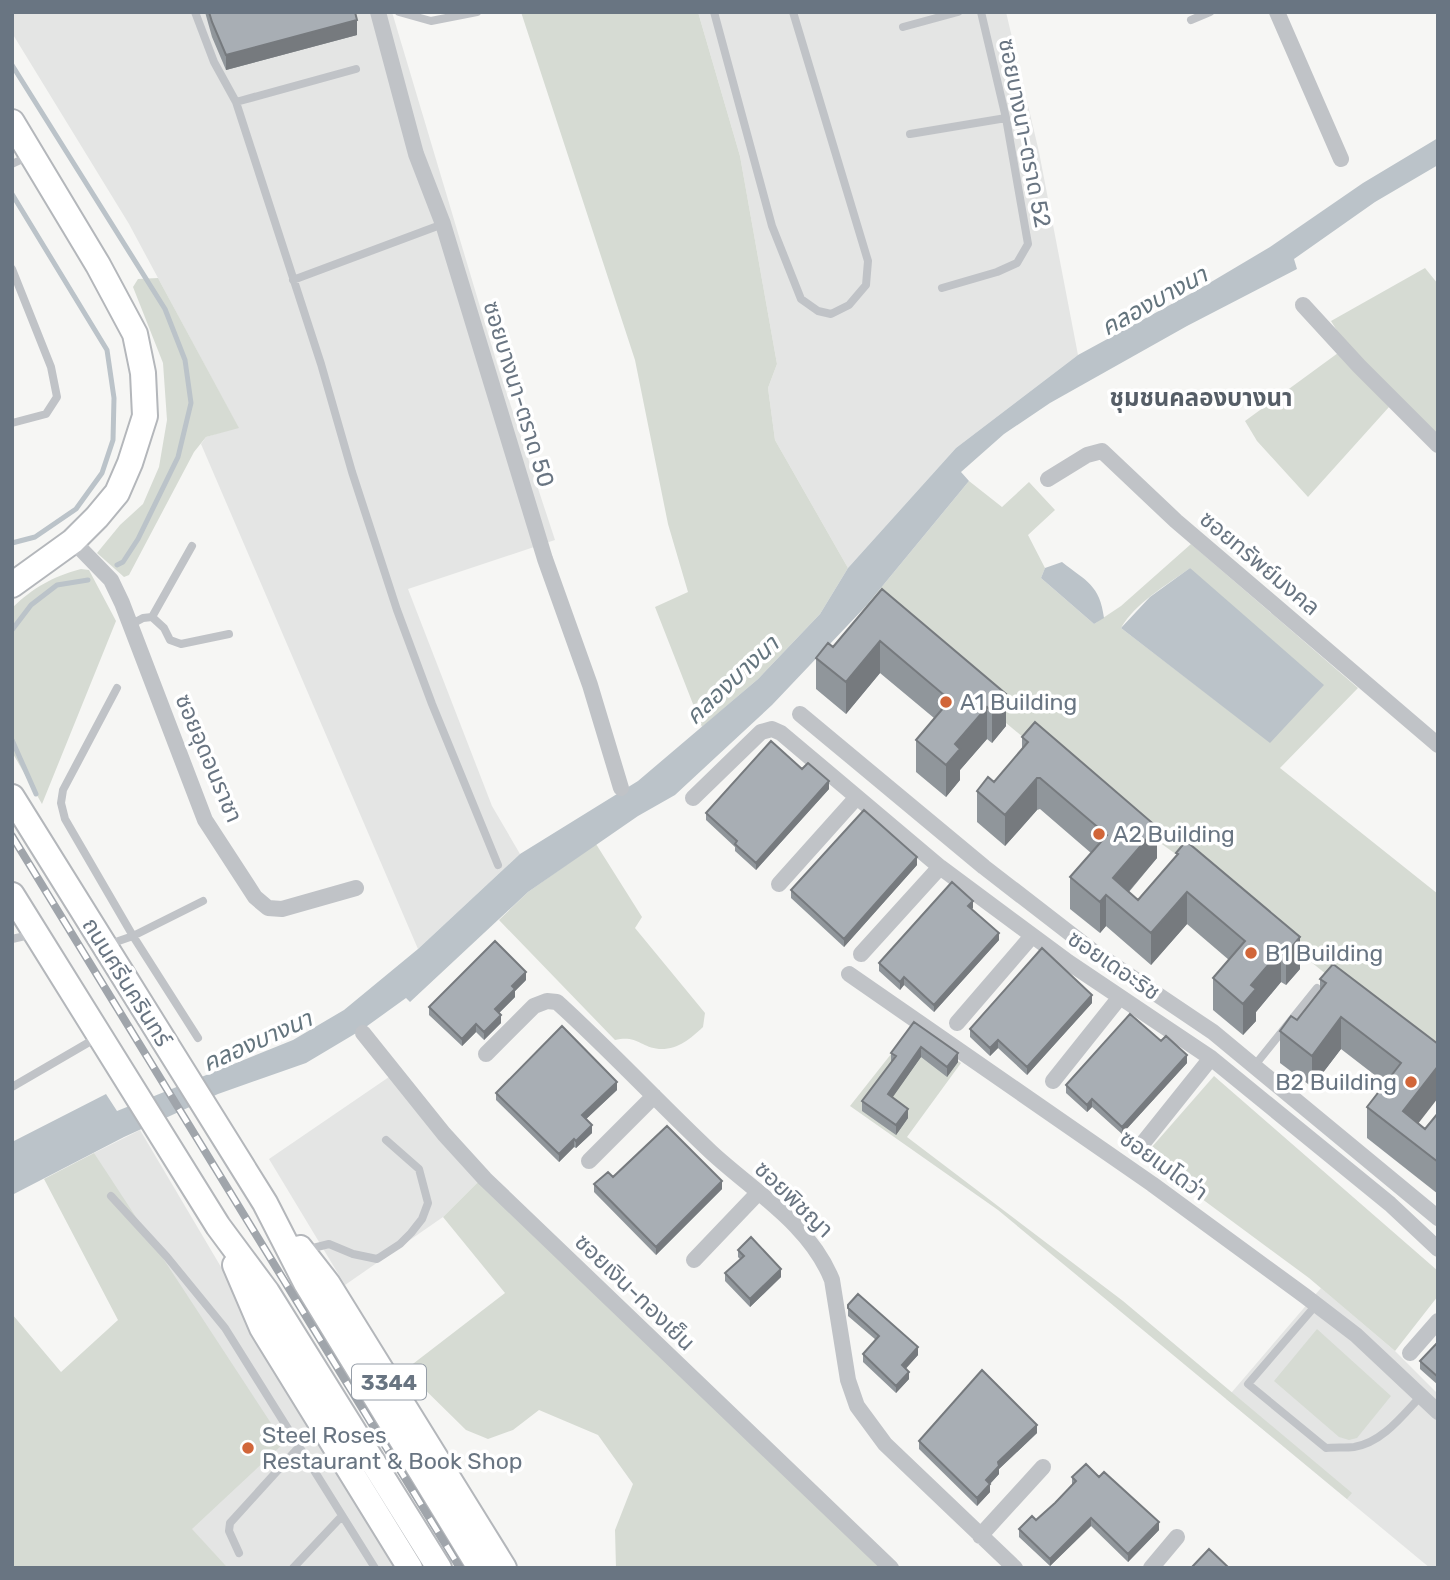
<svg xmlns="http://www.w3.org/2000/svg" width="1450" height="1580" viewBox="0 0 1450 1580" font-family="Rubik,'Noto Sans Thai',sans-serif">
<rect width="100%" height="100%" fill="#f6f6f4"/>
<path fill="#e4e5e4" d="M12,12H392L498,367L555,540L408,589L492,806L520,854L418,949L201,444L206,437L238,427L129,224L12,33Z
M698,12H1006L1039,152L1078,355L956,448L848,568L775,440L768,388L777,364L740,156Z
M389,1077L478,1182L443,1217L345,1285L269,1159Z
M140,1130L399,1568H228L192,1530L94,1153Z
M1321,1288L1395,1351L1438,1394V1568H1430L1226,1399Z"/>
<path fill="#d6dbd3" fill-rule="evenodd" d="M521,12H698L740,156L777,364L768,388L775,440L848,568L820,614L758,679L702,727L655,607L688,592L668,524L635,360Z
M1425,268L1438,284V436L1347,347L1331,321Z
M158,278L239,428L206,437L194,452L129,575L124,577L97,553L120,525L143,504L159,467L167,420L163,363L133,287L138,279Z
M1338,353L1389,407L1308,497L1257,441L1245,421Z
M969,481L1002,507L1029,482L1055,510L1028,535L1045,568L1041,578L1094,624L1121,606L1191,544L1358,688L1280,768L1438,894V1064L1184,860L1084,788L866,606ZM1190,568L1270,742L1121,628C1135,603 1167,585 1190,568Z
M81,569L89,570L116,621L42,804L12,752V608C34,587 52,577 81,569Z
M596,844L642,917L635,928L705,1013L703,1027C690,1039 678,1050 659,1049C640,1047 637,1035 615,1040L499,920L528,892Z
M910,1030L961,1063L907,1137L1123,1301L1352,1493L1347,1499L998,1210L850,1106Z
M1214,1076L1438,1271V1296L1395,1351L1309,1278L1144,1156Z
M94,1153L284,1443L192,1529L228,1568H12V1314L61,1372L118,1320L44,1179Z
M478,1182L881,1568H616L615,1530L633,1484L598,1435L539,1410L513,1430L488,1439L466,1430L405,1370L505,1293L443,1217Z
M1317,1329L1391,1396L1357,1438L1349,1440L1339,1437L1274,1381Z"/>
<path fill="#bbc3c9" d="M1438,138V165L1375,202L1294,259L1297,269L1187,326L1050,403L1004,434L961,472L969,481L866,606L772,705L675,795L638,816L528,892L410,1002L406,998L363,1029L306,1063L218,1094L124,1137L12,1195V1142L106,1094L117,1111L293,1040L344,1010L418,949L520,854L638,781L758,679L820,614L848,568L956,448L1078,355L1201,288L1270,247L1363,183Z
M1062,562C1086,581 1100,585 1104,618L1094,624L1041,578L1045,568Z
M1190,568L1324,685L1270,743L1121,628L1150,597Z"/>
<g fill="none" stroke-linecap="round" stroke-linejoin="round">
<path stroke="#bbc3c9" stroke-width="5" d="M12,65L165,309L185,360L191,403L178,457L138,539L123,562L117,565
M12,194L107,350L114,398L113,440L102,473L76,509L35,537L12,543
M12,630L31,605L57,585L88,580
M12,740L36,794"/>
<g stroke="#b4b7bb" stroke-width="28">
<path id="primary" d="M12,122L98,265L135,334L143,373L145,416L130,463L117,493L97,517L73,541L12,585
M12,797L265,1203L306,1283L480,1568
M12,895L218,1226L267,1292L439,1568
M300,1248L328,1284L504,1568
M235,1265L262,1328L410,1568"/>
</g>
<path stroke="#c0c3c7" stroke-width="8" d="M195,12L214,62L236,102L321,364L352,472L397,610L432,704L498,865
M399,12L431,21L477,12
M714,12L772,226L801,299L818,311L831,314L849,305L866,285L868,261L793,12
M1191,20L1210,12
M903,27L958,12
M236,102L356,69
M910,134L1006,118
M12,164L29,156
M12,269L51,367L57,397L46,414L12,423
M293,280L443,224
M942,288L997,272L1017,263L1028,244L1006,118L981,12
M152,617L192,546
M130,625L143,618L152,617L164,628L170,640L181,644L229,634
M117,688L63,790L61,803L65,819L133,936L198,1038
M12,939L34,934
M107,945L133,936L203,901
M1255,1065L1317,988
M12,1087L98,1037
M111,1196L167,1257L225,1328L375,1568
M305,1250L329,1244L353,1254L377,1259L400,1244L411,1233L422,1219L428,1203L419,1169L386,1140
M1316,1305L1248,1384L1326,1448C1335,1447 1345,1448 1354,1447C1382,1443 1403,1415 1421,1396
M239,1553L229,1531L230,1523L299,1447
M293,1568L341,1517"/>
<path stroke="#c0c3c7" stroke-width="16" d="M378,12L416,154L443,224L545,559L590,685L621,788
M1277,12L1341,159
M1303,305L1359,366L1438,445
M1048,479L1087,455L1102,451L1176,521L1438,745
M73,541L111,580L122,603L205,820L255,897L268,908L282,909L356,888
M800,714L984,867L1094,952L1213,1032L1438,1218
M693,798L761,732L772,729L781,733L940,867L1068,962L1211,1058L1390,1204L1438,1249
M779,884L857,797
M861,954L940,867
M849,974L1152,1184L1305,1296L1356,1335L1438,1412
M957,1023L1032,936
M363,1033L444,1134L485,1179L891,1568
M486,1054L534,1006L547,1001L557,1002C610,1050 659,1103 711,1152C753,1191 810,1224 832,1280L848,1380L857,1406L885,1444L1015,1568
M1053,1081L1120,997
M1143,1143L1211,1058
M589,1161L654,1096
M694,1260L758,1193
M1410,1353L1438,1321
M980,1536L1043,1467
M1151,1568L1177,1537"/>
<use href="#primary" stroke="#fff" stroke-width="24"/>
<g stroke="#a0a5ab" stroke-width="8">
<path id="rail" d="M12,836L460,1568"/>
</g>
<use href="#rail" stroke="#fff" stroke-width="5" stroke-dasharray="16" stroke-linecap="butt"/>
</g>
<path fill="#90969b" d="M205,12H355L357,35L226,70L212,37Z
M882,589L1006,726L992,743L987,739L960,770V780L946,797L916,772V740L934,718L880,673L846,714L816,689V658L833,647Z
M1022,737L1157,858L1129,892L1138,900L1176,856V853L1186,841L1300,969L1286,985L1281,982L1256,1012V1021L1243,1035L1213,1010V978L1229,960L1187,924L1151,965L1106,926L1100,933L1070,909V877L1091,853L1040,809L1037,810L1005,846L977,822V791L994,782L1022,749Z
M802,769L829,789L756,870L735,851V847L706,820V813Z
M917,865L844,947L791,898V890Z
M973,908L972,909L999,940L934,1012L904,985L900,990L879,971V963Z
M1320,979L1438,1044L1418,1123L1425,1129L1438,1113V1194L1367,1138V1107L1385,1083L1341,1049L1312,1087L1280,1063V1031L1297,1020L1320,990Z
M526,980L515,991V997L499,1013L501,1023L484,1040L476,1032L462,1046L429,1015V1007Z
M1092,1003L1027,1075L998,1048L990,1056L970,1037V1029Z
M914,1022L958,1062L947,1077L921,1057L892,1097L908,1118L896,1135L862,1111V1101L891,1062V1053Z
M1161,1041L1187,1063L1122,1134L1092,1107L1087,1112L1066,1093V1085Z
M617,1090L586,1119L592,1133L576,1148L574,1147L559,1162L496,1100V1093Z
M613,1177L722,1189L656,1255L594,1192V1184Z
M738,1250L781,1277L750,1307L725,1281V1273L740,1259L738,1257Z
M848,1305L918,1355L905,1369L909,1379L896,1393L863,1362V1354L876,1340L848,1316Z
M1438,1342V1385L1420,1369V1361Z
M1037,1433L999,1469V1474L990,1484V1492L977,1506L919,1449V1441Z
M1072,1477H1099L1159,1530L1128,1562L1091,1526L1050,1566L1019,1537V1529L1036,1520L1055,1503L1072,1485Z"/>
<path fill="#767a7e" d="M357,20V35L226,70V55Z
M880,641V673L846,714V682Z
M1006,694V726L992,743V712Z
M987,707V739L960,770V780L946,797V765L955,744Z
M1037,778V810L1005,846V815Z
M829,781V789L756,870V863Z
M1157,827V858L1117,905L1113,878Z
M917,857V865L844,947V939Z
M1187,892V924L1151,965V933Z
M1106,895V926L1100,933V902Z
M973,901V908L968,914V906Z
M999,933V940L934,1012V1005Z
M1300,937V969L1286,985V954Z
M1281,950V982L1256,1012V1021L1243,1035V1004L1251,985Z
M526,972V980L515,991V997L495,1017V1009L512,986Z
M904,977V985L900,990V982Z
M1092,995V1003L1027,1075V1067Z
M501,1015V1023L484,1040V1032Z
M1341,1017V1049L1312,1087V1056Z
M476,1024V1032L462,1046V1039Z
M998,1040V1048L990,1056V1048Z
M921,1047V1057L888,1104V1094Z
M958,1053V1062L947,1077V1067Z
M1187,1055V1063L1122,1134V1127Z
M1438,1066V1098L1407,1138L1403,1111Z
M617,1082V1090L582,1123V1115Z
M1092,1099V1107L1087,1112V1105Z
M908,1109V1118L896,1135V1125Z
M592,1125V1133L576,1148V1141Z
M574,1139V1147L559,1162V1154Z
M722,1181V1189L656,1255V1247Z
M781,1269V1277L750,1307V1299Z
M918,1347V1355L902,1373V1365Z
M909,1372V1379L896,1393V1386Z
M1037,1425V1433L999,1469V1474L986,1488V1480L998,1462Z
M990,1484V1492L977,1506V1498Z
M1091,1518V1526L1050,1566V1559Z
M1159,1522V1530L1128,1562V1554Z"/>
<path fill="#a8aeb4" stroke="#767a7e" stroke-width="2" d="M209,12H355L357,20L226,55L212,22Z
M882,589L1006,694L992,712L987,707L955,744L960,749L946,765L916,740L950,700L880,641L846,682L816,658L828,643L833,647Z
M1035,722L1157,827L1113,878L1138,900L1178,854L1176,853L1186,841L1300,937L1286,954L1281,950L1251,985L1256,989L1243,1004L1213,978L1245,941L1187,892L1151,933L1106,895L1100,902L1070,877L1107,835L1040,778H1037L1005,815L977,791L988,777L994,782L1028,742L1022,737Z
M771,741L802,769L808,763L829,781L756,863L735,844L737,841L706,813Z
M864,810L917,857L844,939L791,890Z
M952,882L973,901L968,906L999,933L934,1005L904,977L900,982L879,963Z
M495,941L526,972L512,986L515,989L495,1009L501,1015L484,1032L476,1024L462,1039L429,1007Z
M1042,948L1092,995L1027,1067L998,1040L990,1048L970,1029Z
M1333,964L1438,1044V1066L1403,1111L1425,1129L1438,1113V1162L1367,1107L1401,1063L1341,1017L1312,1056L1280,1031L1291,1016L1297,1020L1326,983L1320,979Z
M1130,1014L1161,1041L1166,1036L1187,1055L1122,1127L1092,1099L1087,1105L1066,1085Z
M914,1022L958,1053L947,1067L921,1047L888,1094L908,1109L896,1125L862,1101L896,1056L891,1053Z
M562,1026L617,1082L582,1115L592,1125L576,1141L574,1139L559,1154L496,1093Z
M667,1126L722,1181L656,1247L594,1184L608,1172L613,1177Z
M751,1237L781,1269L750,1299L725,1273L744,1256L738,1250Z
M858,1294L918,1347L902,1365L909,1372L896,1386L863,1354L879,1336L848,1308V1305Z
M1438,1342V1377L1420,1361Z
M982,1370L1037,1425L998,1462L999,1466L986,1480L990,1484L977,1498L919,1441Z
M1086,1464L1099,1477L1104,1472L1159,1522L1128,1554L1091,1518L1050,1559L1019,1529L1032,1516L1036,1520L1055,1503L1076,1481L1072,1477Z
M1209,1549L1229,1568H1191Z"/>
<g fill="#d16639" stroke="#fff" stroke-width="2.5">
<circle cx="946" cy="702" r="7"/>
<circle cx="1099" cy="834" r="7"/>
<circle cx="1251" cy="953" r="7"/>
<circle cx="1411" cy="1082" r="7"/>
<circle cx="248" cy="1448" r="7"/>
</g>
<g text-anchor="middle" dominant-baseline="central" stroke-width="7" stroke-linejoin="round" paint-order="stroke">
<rect fill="#fff" stroke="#969ea8" stroke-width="2" x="352" y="1364.5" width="74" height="35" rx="5"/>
<g font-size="21" font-weight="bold" fill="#697582">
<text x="389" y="1382">3344</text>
</g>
<g font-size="23" fill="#697582" stroke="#fff">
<text transform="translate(1025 133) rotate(79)">ซอยบางนา-ตราด 52</text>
<text transform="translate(519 394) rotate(73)">ซอยบางนา-ตราด 50</text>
<text transform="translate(1260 563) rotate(40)">ซอยทรัพย์มงคล</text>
<text transform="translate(209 758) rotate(67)">ซอยอุดอนราชา</text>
<text transform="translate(1114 965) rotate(34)">ซอยเดอะริช</text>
<text transform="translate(127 982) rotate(58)">ถนนศรีนครินทร์</text>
<text transform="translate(1164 1165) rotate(36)">ซอยเมโดว่า</text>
<text transform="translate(794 1199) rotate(44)">ซอยพิชญา</text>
<text transform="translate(635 1292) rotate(44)">ซอยเงิน-ทองเย็น</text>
</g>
<g font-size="23" fill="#697582" stroke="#fff" text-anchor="start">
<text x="960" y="702">A1 Building</text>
<text x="1113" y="834">A2 Building</text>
<text x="1265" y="953">B1 Building</text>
<text x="1397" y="1082" text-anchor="end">B2 Building</text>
<text x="262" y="1435">Steel Roses<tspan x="262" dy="26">Restaurant &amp; Book Shop</tspan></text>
</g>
<g font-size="24" font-style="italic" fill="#64757e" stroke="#fff">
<text transform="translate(1154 301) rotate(-29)">คลองบางนา</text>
<text transform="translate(732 680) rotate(-43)">คลองบางนา</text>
<text transform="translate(257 1041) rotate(-24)">คลองบางนา</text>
</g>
<g font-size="24" font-weight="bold" fill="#565e67" stroke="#fff">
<text x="1201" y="398">ชุมชนคลองบางนา</text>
</g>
</g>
<rect width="1450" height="1580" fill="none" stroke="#697582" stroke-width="28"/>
</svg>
